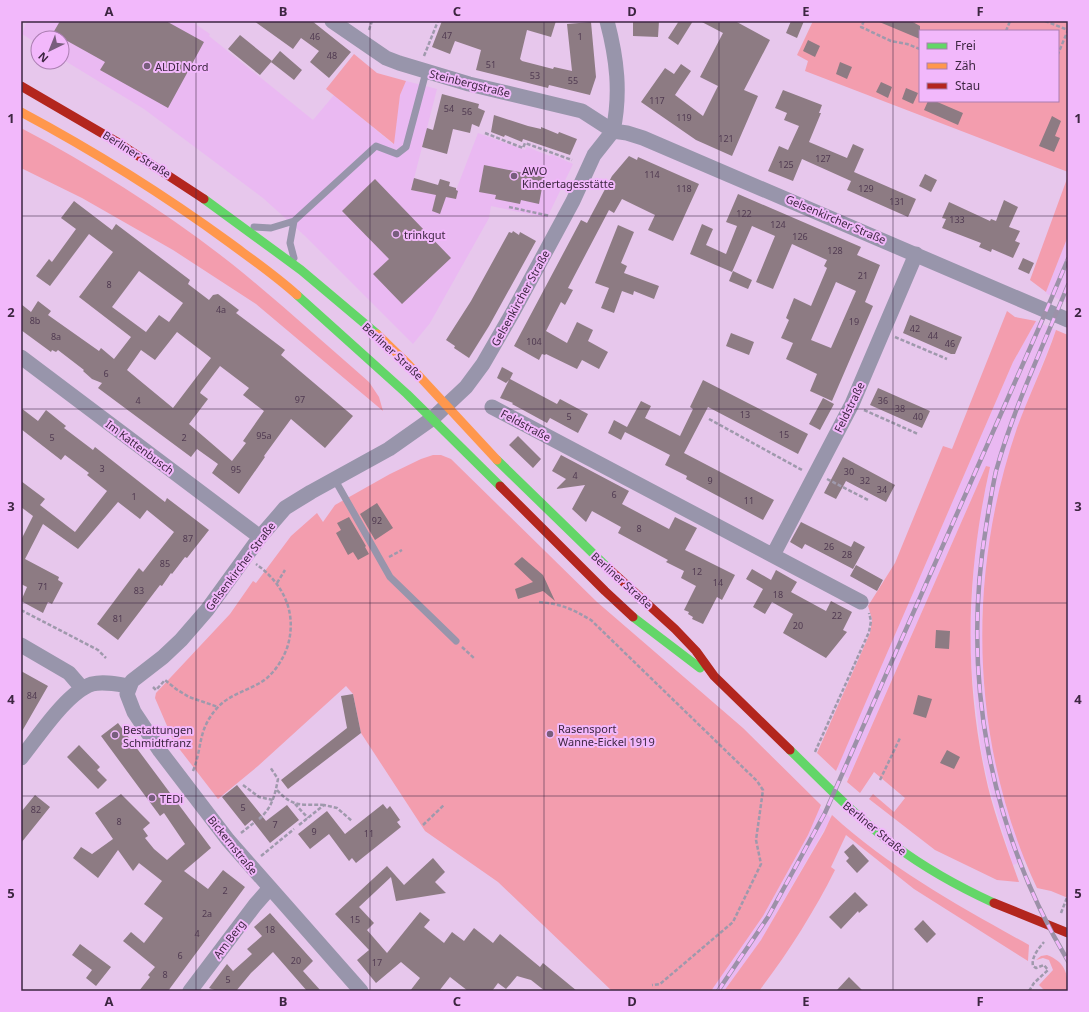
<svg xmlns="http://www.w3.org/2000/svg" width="1089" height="1012" viewBox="0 0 1089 1012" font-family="'Noto Sans',sans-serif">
<rect width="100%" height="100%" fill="#e7c7ec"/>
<path fill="#eab9f2" d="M27,21H191L210,34L209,36L313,120L334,95L393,144L400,95L406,81L437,89L411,190L453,198L478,133L525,150L527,147L550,156L551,154L573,164L547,218L491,206L489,218L430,323L413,344L305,236L263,198L144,109L62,59V38H38V44L22,34Z
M1068,236V303L1047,294L1046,292Z
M1036,321L1056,330L1017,428L1000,488L988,552L982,616L984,686L992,744L1006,806L1025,860L1013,865L989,787L981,749L972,674L970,643L974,559L981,510L990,467L986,466L848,779L837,768L1013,362Z
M819,807L831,818L761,940L724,991H711L763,916L808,835Z"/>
<path fill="#f39dae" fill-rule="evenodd" d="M813,21H1068V172L805,71L808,61L797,55ZM920,31H1058V101H920Z
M354,54L377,73L406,81L400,95L394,144L326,89Z
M21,128C95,167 166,212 232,264C279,302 324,343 369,382L379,397L383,411L256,304L173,250L82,198L21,168Z
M1068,176V236L1046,292L1030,280Z
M1007,311L1015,317L1036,321L1013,362L836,771L817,753L870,633L872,619L868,606L895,563L943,446L952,449Z
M1056,330L1068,335V898L1051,891L1037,888C970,745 966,577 1017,428C1029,395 1045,363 1056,330Z
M433,455H441L451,459L597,602L743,728L821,805L808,835L763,916L711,991H612L498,882L425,831L361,733L353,694L346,686L258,766L218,799L174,742L155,698L156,693L230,614L253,581L256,583L291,536L317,513L323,522L335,505L390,474L421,459Z
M986,466L990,467C966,573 963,681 988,787C996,819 1008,851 1019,882L997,880L935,850L869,799L873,794L894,812L905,798L874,772L860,793L847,782Z
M832,815C891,869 959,906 1029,945L1028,961L914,889L846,835L831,867L835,870C814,912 788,953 759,991H724L761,940L824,832Z
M1047,955C1065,962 1068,973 1068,991H1045L1039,985L1053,970L1049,960L1043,958L1036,960L1041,956Z"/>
<path fill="#8d7b83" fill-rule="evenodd" d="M60,21H166L204,42L168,108L100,70L105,62L53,33Z
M254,21H312L351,52L329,78L310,62L319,51L301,38L293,49Z
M442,21H556L551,37L527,30L520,59L522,61L553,69L554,67L572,71L567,24L591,22L596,77L590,95L549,85L548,88L476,70L481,50L455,41L450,54L432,47Z
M633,21H659L658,37L633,36Z
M679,21H693L678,45L668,38Z
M700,21H735L770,40L744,90L758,96L732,156L696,140L641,102L665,68L674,74L681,64L691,71L675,95L703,116L718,86L700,77L723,33Z
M791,21H804L797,38L786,33Z
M877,21H911L920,26V39Z
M240,35L272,61L260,75L228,49Z
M808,40L820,46L815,57L803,51Z
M280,51L302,70L294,80L271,62Z
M840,62L852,67L847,79L836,74Z
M881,82L892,87L888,98L876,92Z
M906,88L918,93L913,104L902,99Z
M783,90L822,105L819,113H821L809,142L847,158L853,144L864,149L854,172L916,199L908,217L847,190L851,181L802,159L793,181L768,171L779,146L788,150L799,126L784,120L787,113L775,108Z
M442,94L479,104L478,108L485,111L479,127L472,124L470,133L453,129L447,154L422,147L427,128L433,130Z
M928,101H935L963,113L958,125L924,110Z
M494,115L528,126L541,129V127L558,134L559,132L577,139L570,155L523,139L522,142L505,135L504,137L491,132Z
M1052,116L1061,121L1055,136L1060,138L1054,152L1039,146Z
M629,156L637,160L638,157L699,184L673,241L648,230L655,215L622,199L614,213L609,210L568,288L573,290L565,305L561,302L546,331L567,343L577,322L593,330L588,341L608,352L599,369L582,360L577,369L546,354L545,355L542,354L539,360L514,346L581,220L587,223L612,176Z
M484,165L544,177L539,204L521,200L520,204L495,199L496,195L479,192Z
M925,174L937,180L931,192L919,186Z
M414,178L438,185L440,179L450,182L449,186L456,188V190L458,191L456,199L446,197L440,214L432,211L436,195L411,190Z
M375,179L451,258L402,304L373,274L389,259L342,211Z
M738,194L861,247L857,255L880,265L865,302L873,306L832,401L810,391L817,374L786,359L793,343L781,338L789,320L786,318L794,298L811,306L827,268L824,266L827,260L792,244L773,289L756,282L775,236L752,226L732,272L690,254L702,224L713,229L706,245L726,254L737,226L726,222ZM836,282L856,291L831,348L811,340Z
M1004,200L1018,207L1009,227L1020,231L1015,241L1020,243L1013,258L992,249L991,252L979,247L981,243L942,228L946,219L942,218L949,202L990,221L991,219L996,221Z
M74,201L112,230L116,224L190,280L188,284L209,300L213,295L218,294L239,310L236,313L285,350L281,355L353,416L325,448L291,419L264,456L265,457L239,494L212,473L218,464L197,449L191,457L98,388L102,383L92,379L83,371L84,370L58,350L56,352L52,350L51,352L21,330V304L31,312L38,301L51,311L48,315L99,351L101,348L114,359L131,337L79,297L113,252L89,234L50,286L36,276L49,259L52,262L76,229L61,218ZM139,271L183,303L169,322L159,315L146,332L112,307ZM177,332L211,358L173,408L127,370L141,350L155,360ZM220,366L249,388L243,395L264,411L243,441L246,443L232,461L189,424L208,399L200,393L201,391Z
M618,225L634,232L621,263L627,266L624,273L659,286L654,299L634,291L633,295L622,291L614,313L601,308L609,288L595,283Z
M513,231L519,235L520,232L536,241L489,326L469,358L454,348L455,346L446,340L471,301L509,232L512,233Z
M1023,258L1034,263L1029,274L1018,269Z
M733,271L752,280L748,289L729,281Z
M910,315L962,337L955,354H951L903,333Z
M731,333L754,342L749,355L726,346Z
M502,367L513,373L510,379L557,404L560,399L588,414L578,433L550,418L547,423L512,404L513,403L500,398L509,380L506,383L497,378Z
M703,380L808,434L798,454L708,407L684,453L774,500L763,520L686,479L687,476L665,465L670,455L625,432L621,440L608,433L614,420L627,427L641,401L651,406L645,418L680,436L693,409L690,407Z
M878,388L930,411L922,428L870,405Z
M823,398L834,404L820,430L809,424Z
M21,408L38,421L46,410L66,426L64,428L93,450L95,447L165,502L167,498L209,530L187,558L185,557L172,574L171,573L162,586L160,585L118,640L97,624L139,568L143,572L174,532L147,510L140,519L118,502L78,549L43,524L25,559L59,577L58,580L63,583L52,604L48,602L43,613L21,601L27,587L21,584V540L33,516L21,507V481L45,499L40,505L75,532L107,491L87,475L89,473L65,455L61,460L21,429Z
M518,436L541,459L533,468L509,445Z
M561,455L629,491L622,504L669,529L675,517L697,528L685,550L735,575L722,600L717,597L703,624L692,619L693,617L688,614L689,612L684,610L696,586L681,578L684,571L666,562L668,560L618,533L621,527L592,511L586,522L572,509L585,485L556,489L566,479L552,471Z
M843,457L895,485L886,502L846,481L836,499L824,493Z
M377,503L393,528L375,540L360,514Z
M349,517L366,546L365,547L369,554L358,560L353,552L348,555L336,533L341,530L337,523Z
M801,522L851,547L854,541L865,547L853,569L805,544L802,549L790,542Z
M522,557L543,575L555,601L543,591L518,599L515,589L533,582L514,564Z
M856,565L883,580L877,591L850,576Z
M752,569L771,580L776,570L797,582L791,592L826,611L831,601L852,612L843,630L847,632L826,658L783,633L793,614L772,602L765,614L753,607L763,589L746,579Z
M936,630L950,631L949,649L935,648Z
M21,671L48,686L21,733Z
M353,694L361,733L288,789L281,780L347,728L341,696Z
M918,695L932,699L926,718L913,714Z
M118,723L211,848L184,871L208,889L223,870L245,887L168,991H139L150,977L148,975L155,967L123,941L131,932L144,943L163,918L144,904L162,881L139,863L133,871L118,850L98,878L73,858L81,847L92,854L113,839L95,813L121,794L150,823L143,829L148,836L145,838L154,849L167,860L185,844L164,813L160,816L101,736Z
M79,745L100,767L97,770L107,780L98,789L67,757Z
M947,750L960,757L954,769L940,763Z
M237,785L266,821L287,805L299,820L270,843L252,820L245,826L222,797Z
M35,795L50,807L21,843V812Z
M383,804L387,809L390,806L400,820L397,822L401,827L356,863L352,858L349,861L329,834L310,849L298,834L327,811L345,834Z
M853,844L869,861L857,873L846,861L849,858L844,852Z
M433,858L445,872L435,882L446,893L396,901L391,877L359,907L374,923L367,930L387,953L420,912L430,920L424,927L444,943L452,932L464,941L474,928L493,943L500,934L540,967L543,963L577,991H545L531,980L517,976L506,989L498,983L492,991H468L450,977L439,991H410L420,978L401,962L376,983L357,960L369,950L335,914L387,866L404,885Z
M855,892L868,905L859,913L858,911L841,929L829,917Z
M270,913L313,961L303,971L321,991H307L273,952L251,973L236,991H217L209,988L227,964L233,971L252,954L247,949L262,936L254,927Z
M923,920L936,934L927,943L914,929Z
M80,944L111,967L96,986L86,978L92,970L72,955Z
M849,977L863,991H836Z"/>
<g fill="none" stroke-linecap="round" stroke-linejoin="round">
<path stroke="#9f99ac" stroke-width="2.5" stroke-dasharray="4 2" stroke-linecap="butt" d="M864,21L861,27L891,41L907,44L920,49
M1045,21L1068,30L1058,54
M369,30L372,21
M1006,31L1010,21
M424,56L438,21
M485,133L523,148L525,143L572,160
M509,207L550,216
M895,337L947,359
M864,410L918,434
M709,419L802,470
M827,479L868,500
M389,557L402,550
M277,583L285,570
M539,602C562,604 572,609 591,620L757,781L763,790L756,840L761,864L733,922L660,984L652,985
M21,610L98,650L106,658
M462,647L475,659
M153,687L156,690L165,680L176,689L189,697L218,707
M815,752L869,632L871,621L869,613
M193,771C203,746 197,730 218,707C231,693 252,690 267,678C276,670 283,659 287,648C298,614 284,584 256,564
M880,780L900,738
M243,785L259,797L273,800
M277,790C293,808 301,804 324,805
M295,804L308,818
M259,819C272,808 275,795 278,779L270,767
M299,825L324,805L337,808L352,821
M423,825L444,805
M241,833L255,822
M261,856L294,829
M1061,913L1068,895
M1029,991L1034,983L1048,970L1044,965L1036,968L1033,966C1031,957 1039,948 1044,942"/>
<path stroke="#9895ab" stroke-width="7" d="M254,227L271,228L294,221L376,146L397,154L406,147L426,72
M294,258L290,243L294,221
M335,480L390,577L456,641"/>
<path stroke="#9895ab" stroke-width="15" d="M332,21L386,58L399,63L469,84L582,111L613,131L627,133L643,138L1068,320
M607,21C617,59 621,93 613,131
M21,357L260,537
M492,407L861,602
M773,555L852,404L916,254
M21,645L69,673L82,688
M21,758C38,737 67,692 92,684C103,681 117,684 129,686
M190,991L255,905L269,889
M361,991L228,840L160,751L134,712L127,694L132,681L163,657L181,640L207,610L260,537L285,508L311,492L389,449L433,418L466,387L483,364L513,312L573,201L594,155L613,131"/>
<path stroke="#63d668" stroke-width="9" d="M204,199L301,270L377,334
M297,295L407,394L500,486
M497,460L608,568
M633,617L700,668
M790,750C823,782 856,817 894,845C925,868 959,887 994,903"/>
<path stroke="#ff974d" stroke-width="9" d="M21,112C94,151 163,194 230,243C253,260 276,276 297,295
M377,334L408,364L497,460"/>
<path stroke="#b3261e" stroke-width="9" d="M21,86L117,142L204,199
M500,486L605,591L633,617
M608,568L675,629L696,651L714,676L790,750
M994,903L1068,933"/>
<g stroke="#9c91a8" stroke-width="4.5">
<path id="rail" d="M1068,285C1043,346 1014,407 996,471C992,489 989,508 986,527C961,678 990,830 1068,961
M718,991L768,917L825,813L1041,323L1068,259"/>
</g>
<use href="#rail" stroke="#f2b8fb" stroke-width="3" stroke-dasharray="9" stroke-linecap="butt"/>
</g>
<path fill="none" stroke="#3d2641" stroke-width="1" stroke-opacity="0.55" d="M196,21V991M370,21V991M544,21V991M719,21V991M893,21V991M21,216H1068M21,409H1068M21,603H1068M21,796H1068"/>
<g fill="#785e7d" stroke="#f2b8fb" stroke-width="1.5">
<circle cx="147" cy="66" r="4"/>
<circle cx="514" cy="176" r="4"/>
<circle cx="396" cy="234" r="4"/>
<circle cx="550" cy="734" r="4"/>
<circle cx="115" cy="735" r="4"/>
<circle cx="152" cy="798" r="4"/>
</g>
<g text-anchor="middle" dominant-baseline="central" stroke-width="4" stroke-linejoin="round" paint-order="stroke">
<g font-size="9" fill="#513b52">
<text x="447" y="35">47</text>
<text x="315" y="36">46</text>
<text x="580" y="36">1</text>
<text x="332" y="55">48</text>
<text x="491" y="64">51</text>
<text x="535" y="75">53</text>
<text x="573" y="80">55</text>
<text x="657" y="100">117</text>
<text x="449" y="108">54</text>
<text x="467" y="111">56</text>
<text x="684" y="117">119</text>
<text x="726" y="138">121</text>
<text x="823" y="158">127</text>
<text x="786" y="164">125</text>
<text x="652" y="174">114</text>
<text x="684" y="188">118</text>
<text x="866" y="188">129</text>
<text x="897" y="201">131</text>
<text x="744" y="213">122</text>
<text x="957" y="219">133</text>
<text x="778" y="224">124</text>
<text x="800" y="236">126</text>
<text x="835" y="250">128</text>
<text x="863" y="275">21</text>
<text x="109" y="284">8</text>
<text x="221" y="309">4a</text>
<text x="35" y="320">8b</text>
<text x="854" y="321">19</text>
<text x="915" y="328">42</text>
<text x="933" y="335">44</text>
<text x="56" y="336">8a</text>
<text x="534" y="341">104</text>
<text x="950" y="343">46</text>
<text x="106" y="373">6</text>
<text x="300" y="399">97</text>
<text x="138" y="400">4</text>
<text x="883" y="400">36</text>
<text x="900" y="408">38</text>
<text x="745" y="414">13</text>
<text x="569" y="416">5</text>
<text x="918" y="416">40</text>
<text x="784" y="434">15</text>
<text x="264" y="435">95a</text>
<text x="52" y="437">5</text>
<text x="184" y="437">2</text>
<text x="102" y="468">3</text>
<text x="236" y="469">95</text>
<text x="849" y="471">30</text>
<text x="575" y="475">4</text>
<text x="710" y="480">9</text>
<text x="865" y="480">32</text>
<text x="882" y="489">34</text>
<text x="614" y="494">6</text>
<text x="134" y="496">1</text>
<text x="749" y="500">11</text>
<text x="377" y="520">92</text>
<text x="639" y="528">8</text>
<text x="188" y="538">87</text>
<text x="829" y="546">26</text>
<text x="847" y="554">28</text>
<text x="165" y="563">85</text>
<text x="697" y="571">12</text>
<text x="718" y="582">14</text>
<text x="43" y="586">71</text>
<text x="139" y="590">83</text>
<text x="778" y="594">18</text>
<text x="837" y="615">22</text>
<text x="118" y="618">81</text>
<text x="798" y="625">20</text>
<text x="32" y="695">84</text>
<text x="243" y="807">5</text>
<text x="36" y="809">82</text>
<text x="119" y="821">8</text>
<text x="275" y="824">7</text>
<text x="314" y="831">9</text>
<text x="369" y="833">11</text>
<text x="225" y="890">2</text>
<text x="207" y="913">2a</text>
<text x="355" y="919">15</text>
<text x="270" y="929">18</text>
<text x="197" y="933">4</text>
<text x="180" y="955">6</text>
<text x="296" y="960">20</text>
<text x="377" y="962">17</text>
<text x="165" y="974">8</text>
<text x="228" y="979">5</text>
</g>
<g font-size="11" fill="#3d2641" stroke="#f2b8fb" text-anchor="start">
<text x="155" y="66">ALDI Nord</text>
<text x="522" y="170">AWO<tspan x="522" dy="13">Kindertagesstätte</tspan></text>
<text x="404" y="234">trinkgut</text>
<text x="558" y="728">Rasensport<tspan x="558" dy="13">Wanne-Eickel 1919</tspan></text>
<text x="123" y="729">Bestattungen<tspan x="123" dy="13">Schmidtfranz</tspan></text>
<text x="160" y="798">TEDi</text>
</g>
<g font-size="11" fill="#3d2641" stroke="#f2b8fb">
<text transform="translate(470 83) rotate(14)">Steinbergstraße</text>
<text transform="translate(137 154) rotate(32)">Berliner Straße</text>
<text transform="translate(836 219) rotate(23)">Gelsenkircher Straße</text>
<text transform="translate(520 298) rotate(-61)">Gelsenkircher Straße</text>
<text transform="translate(393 351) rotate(43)">Berliner Straße</text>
<text transform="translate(849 407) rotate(-64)">Feldstraße</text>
<text transform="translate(526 425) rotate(28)">Feldstraße</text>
<text transform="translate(140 447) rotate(37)">Im Kattenbusch</text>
<text transform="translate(240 566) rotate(-53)">Gelsenkircher Straße</text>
<text transform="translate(622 580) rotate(42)">Berliner Straße</text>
<text transform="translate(875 828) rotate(39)">Berliner Straße</text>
<text transform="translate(233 845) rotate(51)">Bickernstraße</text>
<text transform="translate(229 939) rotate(-53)">Am Berg</text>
</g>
</g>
<rect width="1089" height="1012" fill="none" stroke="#f2b8fb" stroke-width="44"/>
<rect x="919" y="30" width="140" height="72" fill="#f2b8fb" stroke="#aa7eb1"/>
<rect x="927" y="43" width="20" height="6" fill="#63d668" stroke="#aa7eb1"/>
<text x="955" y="50" font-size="12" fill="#3d2641">Frei</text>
<rect x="927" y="63" width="20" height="6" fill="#ff974d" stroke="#aa7eb1"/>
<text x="955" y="70" font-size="12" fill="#3d2641">Zäh</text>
<rect x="927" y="83" width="20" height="6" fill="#b3261e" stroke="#aa7eb1"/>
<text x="955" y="90" font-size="12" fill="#3d2641">Stau</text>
<g transform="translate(50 50) rotate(223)"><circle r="19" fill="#f2b8fb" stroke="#aa7eb1"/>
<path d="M0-3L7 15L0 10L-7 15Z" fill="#785e7d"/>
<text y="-6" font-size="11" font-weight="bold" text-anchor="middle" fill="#3d2641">N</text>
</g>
<rect x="22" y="22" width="1045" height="968" fill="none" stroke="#3d2641" stroke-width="1.5"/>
<g font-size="13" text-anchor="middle" font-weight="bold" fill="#3d2641">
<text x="109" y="16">A</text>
<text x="283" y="16">B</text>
<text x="457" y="16">C</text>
<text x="632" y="16">D</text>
<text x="806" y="16">E</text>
<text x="980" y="16">F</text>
<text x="11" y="123">1</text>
<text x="1078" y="123">1</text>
<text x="11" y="317">2</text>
<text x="1078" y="317">2</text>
<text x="11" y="511">3</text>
<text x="1078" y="511">3</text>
<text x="11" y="704">4</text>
<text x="1078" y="704">4</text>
<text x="11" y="898">5</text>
<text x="1078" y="898">5</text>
<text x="109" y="1006">A</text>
<text x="283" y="1006">B</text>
<text x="457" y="1006">C</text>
<text x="632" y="1006">D</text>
<text x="806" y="1006">E</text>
<text x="980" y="1006">F</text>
</g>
</svg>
